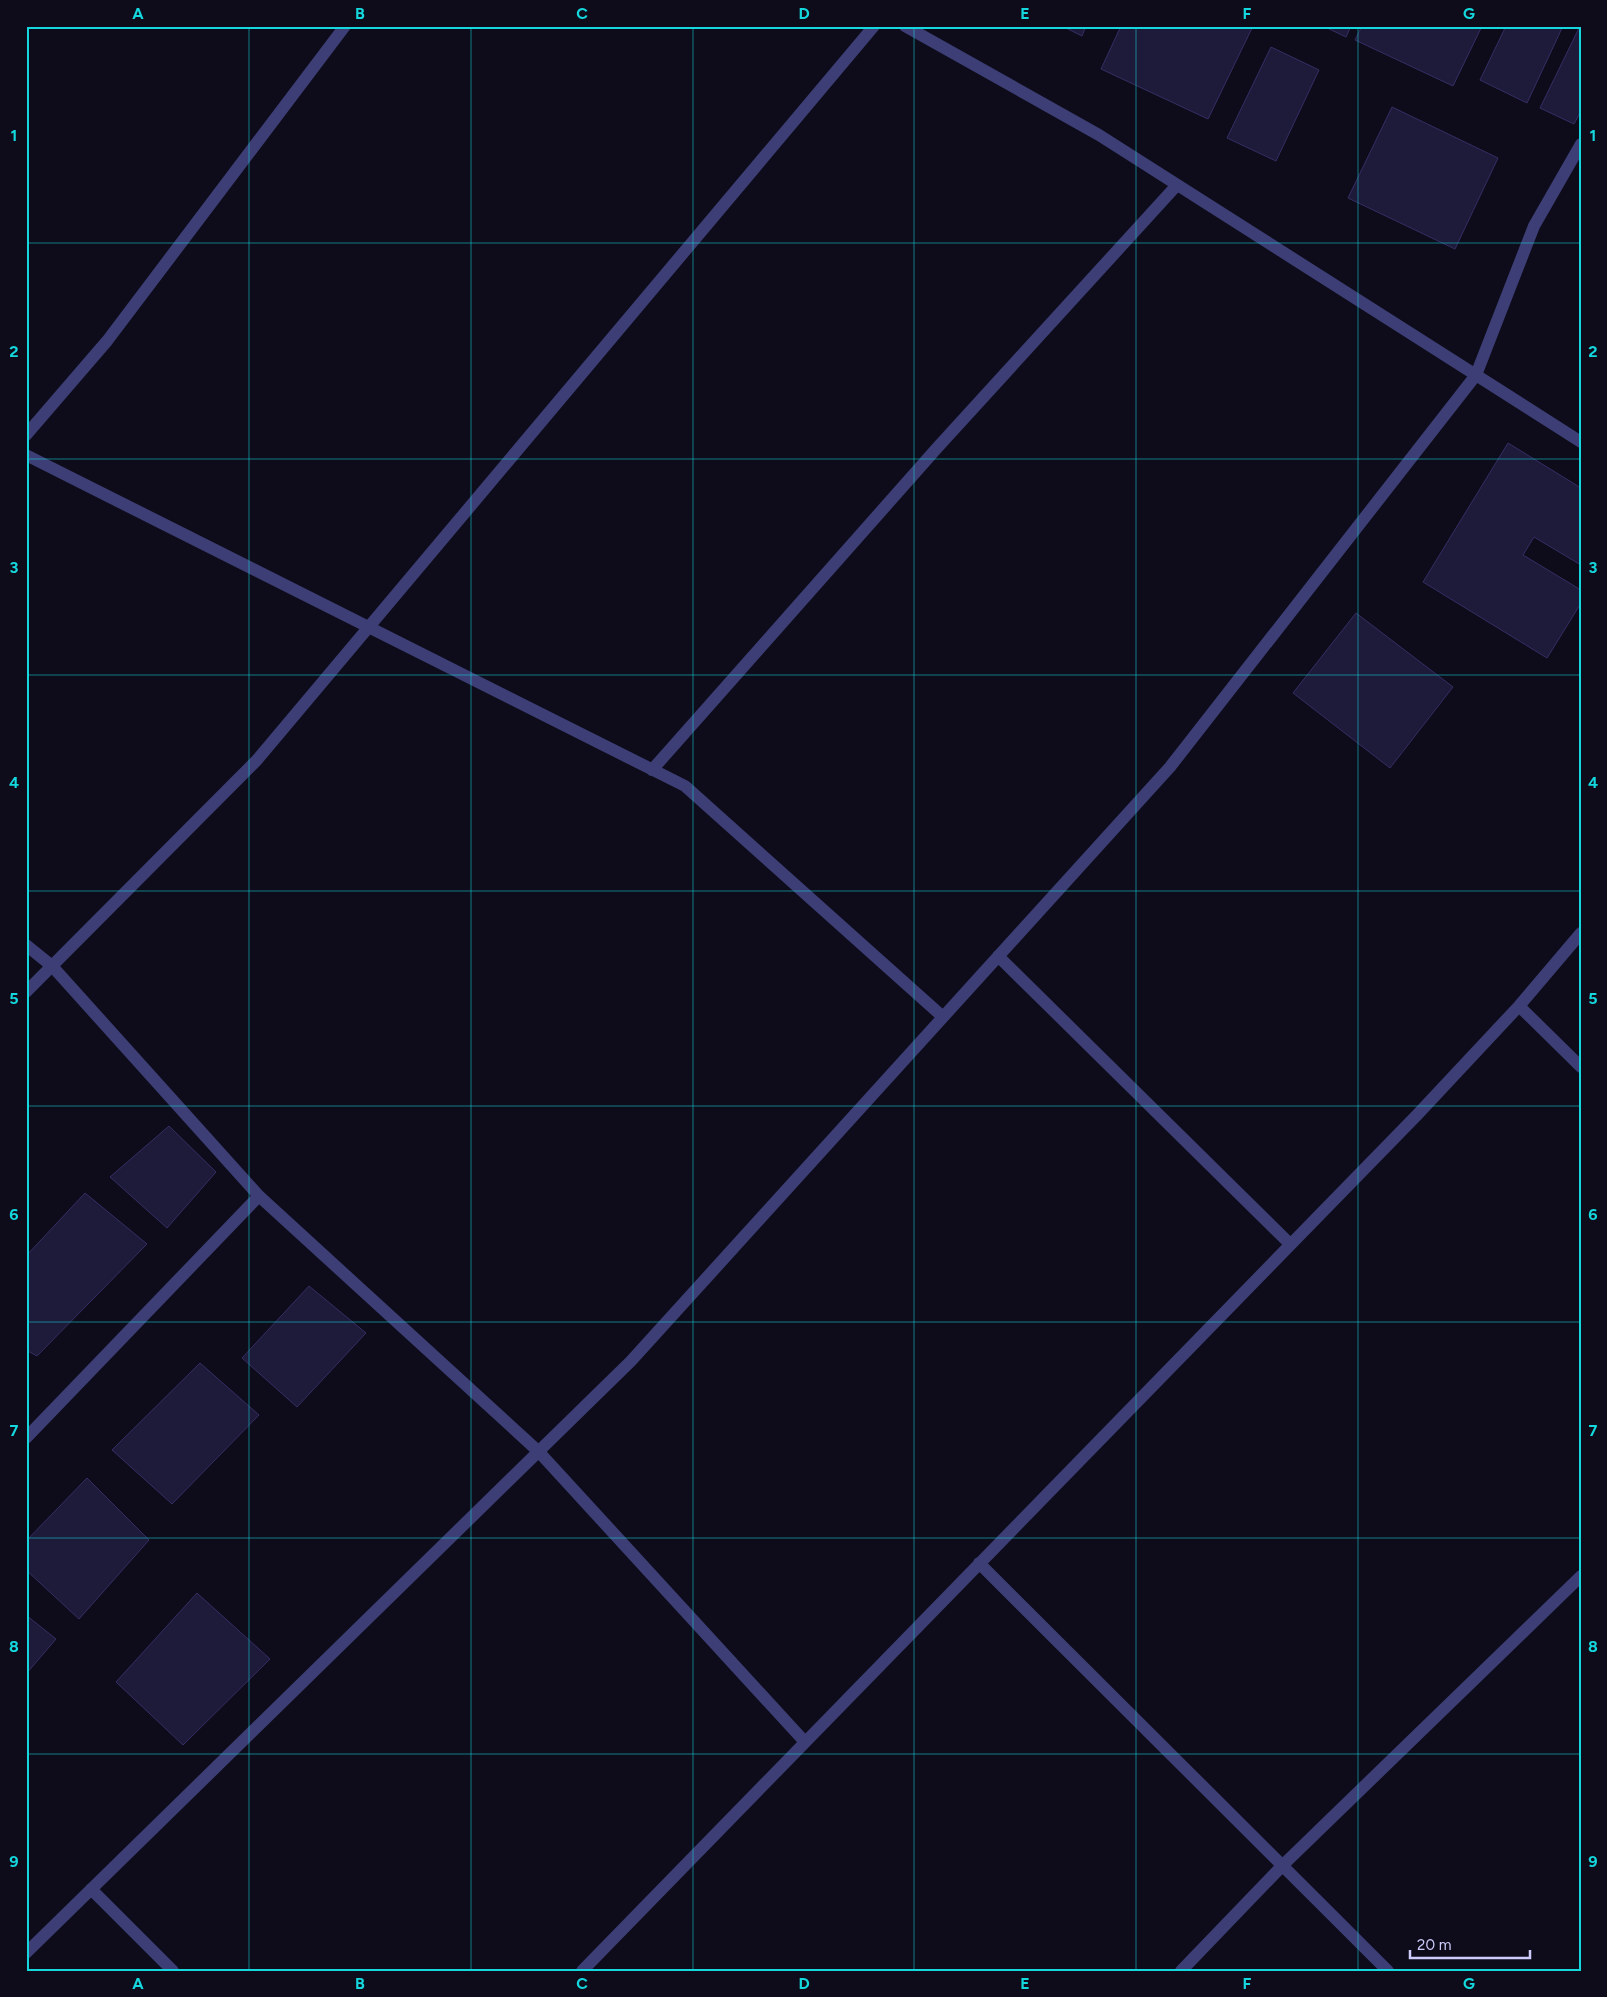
<svg xmlns="http://www.w3.org/2000/svg" width="1607" height="1997" viewBox="0 0 1607 1997" font-family="Figtree,sans-serif">
<rect width="100%" height="100%" fill="#0e0c1b"/>
<path fill="#1e1a3a" stroke="#352e64" d="M1062,26H1086L1082,36Z
M1121,26H1253L1208,119L1101,69Z
M1323,26H1351L1346,37Z
M1362,26H1482L1453,86L1355,40Z
M1506,26H1563L1527,103L1480,80Z
M1580,26L1581,111L1574,124L1540,108Z
M1271,47L1319,70L1276,161L1227,138Z
M1392,107L1498,158L1455,249L1348,198Z
M1508,443L1581,488V565L1534,537L1523,555L1581,590V603L1547,658L1423,582Z
M1356,613L1453,687L1390,768L1293,693Z
M169,1126L216,1172L167,1228L110,1177Z
M85,1193L147,1244L37,1356L26,1350V1256Z
M309,1286L366,1333L297,1407L242,1358Z
M200,1363L259,1415L172,1504L112,1450Z
M87,1478L149,1540L79,1619L26,1570V1541Z
M197,1593L270,1659L183,1745L116,1682Z
M26,1615L56,1639L26,1674Z"/>
<g fill="none" stroke-linecap="round" stroke-linejoin="round">
<path stroke="#3c3e75" stroke-width="12" d="M905,26L1099,135L1581,442
M26,435L107,341L345,26
M26,455L685,786L943,1017
M652,770L937,448L1177,185
M26,945L52,966L259,1196L539,1452L805,1742
M998,956L1290,1244
M26,992L257,760L874,26
M1519,1006L1581,1067
M26,1438L259,1196
M979,1563L1388,1971
M91,1889L173,1971
M26,1953L631,1361L1170,767L1476,375L1534,226L1581,144
M582,1971L1417,1115L1519,1006L1581,933
M1181,1971L1283,1865L1581,1576"/>
</g>
<path fill="none" stroke="#14d8dd" stroke-width="1" stroke-opacity="0.55" d="M249,26V1971M471,26V1971M693,26V1971M914,26V1971M1136,26V1971M1358,26V1971M26,243H1581M26,459H1581M26,675H1581M26,891H1581M26,1106H1581M26,1322H1581M26,1538H1581M26,1754H1581"/>
<rect width="1607" height="1997" fill="none" stroke="#0e0c1b" stroke-width="55"/>
<path d="M1410 1950v8h120v-8" fill="none" stroke="#cdcbfa" stroke-width="2.5"/>
<text x="1417" y="1950" font-size="15" fill="#cdcbfa" stroke="#0e0c1b" stroke-width="4" paint-order="stroke">20 m</text>
<rect x="28" y="28" width="1552" height="1942" fill="none" stroke="#14d8dd" stroke-width="2"/>
<g font-size="16" text-anchor="middle" font-weight="bold" fill="#14d8dd">
<text x="138" y="19">A</text>
<text x="360" y="19">B</text>
<text x="582" y="19">C</text>
<text x="804" y="19">D</text>
<text x="1025" y="19">E</text>
<text x="1247" y="19">F</text>
<text x="1469" y="19">G</text>
<text x="14" y="141">1</text>
<text x="1593" y="141">1</text>
<text x="14" y="357">2</text>
<text x="1593" y="357">2</text>
<text x="14" y="573">3</text>
<text x="1593" y="573">3</text>
<text x="14" y="788">4</text>
<text x="1593" y="788">4</text>
<text x="14" y="1004">5</text>
<text x="1593" y="1004">5</text>
<text x="14" y="1220">6</text>
<text x="1593" y="1220">6</text>
<text x="14" y="1436">7</text>
<text x="1593" y="1436">7</text>
<text x="14" y="1652">8</text>
<text x="1593" y="1652">8</text>
<text x="14" y="1867">9</text>
<text x="1593" y="1867">9</text>
<text x="138" y="1989">A</text>
<text x="360" y="1989">B</text>
<text x="582" y="1989">C</text>
<text x="804" y="1989">D</text>
<text x="1025" y="1989">E</text>
<text x="1247" y="1989">F</text>
<text x="1469" y="1989">G</text>
</g>
</svg>
